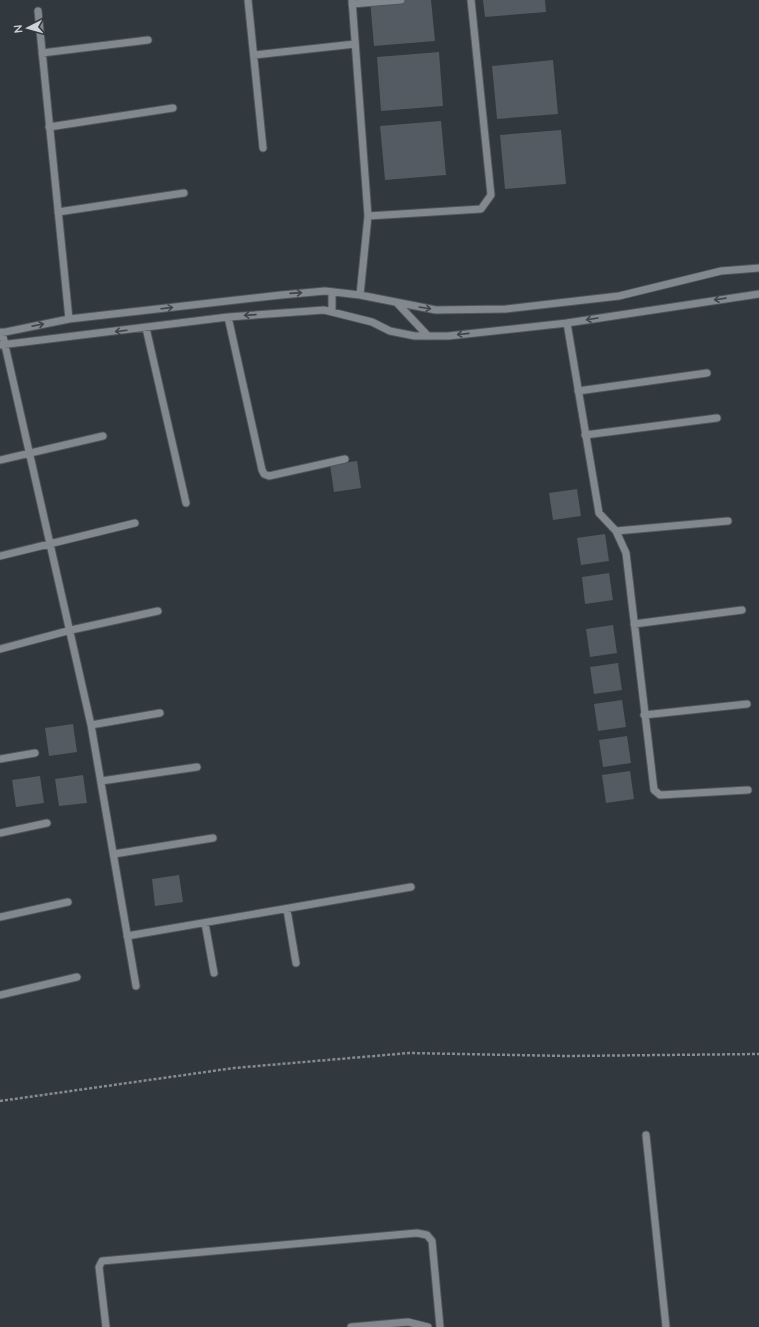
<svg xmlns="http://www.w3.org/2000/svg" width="759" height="1327" viewBox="0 0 759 1327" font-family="Lato,sans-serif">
<rect width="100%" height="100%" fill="#31383e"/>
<path fill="#545b62" d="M370,0H431L435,41L374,46Z
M483,0H545L546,12L485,17Z
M439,52L443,106L381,111L377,57Z
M553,60L558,114L497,119L492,66Z
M441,121L446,175L385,180L380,126Z
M561,130L566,184L505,189L500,135Z
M357,461L361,488L334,492L330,465Z
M577,489L581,516L553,520L549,493Z
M605,534L609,561L581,565L577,538Z
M609,573L613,600L585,604L582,577Z
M613,625L617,653L590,657L586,629Z
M618,663L622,690L594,694L590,667Z
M622,700L626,727L598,731L594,704Z
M73,724L77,752L49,756L45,728Z
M627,736L631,763L603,767L599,740Z
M630,771L634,799L606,803L602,775Z
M83,775L87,803L59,806L55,779Z
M40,776L44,803L16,807L12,780Z
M179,875L183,902L155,906L152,879Z"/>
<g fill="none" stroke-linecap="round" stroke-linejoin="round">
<g stroke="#4f5559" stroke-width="9">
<path id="minor" d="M248,0L263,148
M352,0L368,216L360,295
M352,4L401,0
M38,11L69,319
M42,53L148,40
M254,55L355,44
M49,127L173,108
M58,212L184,193
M368,216L481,209L491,195L471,0
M332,292V312
M397,303L428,336
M228,317L262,470L264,474L269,476L345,459
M567,323L599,513L616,531L626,553L654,790L660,795L748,790
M146,328L186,503
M2,332L91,725L136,986
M0,333L69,319L281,295L325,291L360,295L436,310L506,309L619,296L721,271L759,268
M0,345L228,317L324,310L372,322L390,331L415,336H448L567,323L759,294
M578,391L707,373
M585,435L717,418
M0,460L103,436
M616,531L728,521
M0,556L135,523
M634,624L742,610
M0,649L71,630L158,611
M644,715L747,704
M91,725L160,713
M0,759L35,753
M101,781L197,767
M0,833L47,823
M114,854L213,838
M287,910L296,963
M0,917L68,902
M205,923L214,973
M127,936L411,887
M0,995L77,977
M646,1135L666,1327
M106,1327L99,1267L102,1261L417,1233L427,1235L432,1241L440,1327
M351,1327L408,1322L428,1327"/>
</g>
<path stroke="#858b8f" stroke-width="2.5" stroke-dasharray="3 2" stroke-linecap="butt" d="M0,1101L234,1068L409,1053L567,1056L759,1054"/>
<use href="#minor" stroke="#81888f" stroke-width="7"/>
</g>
<defs><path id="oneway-shaft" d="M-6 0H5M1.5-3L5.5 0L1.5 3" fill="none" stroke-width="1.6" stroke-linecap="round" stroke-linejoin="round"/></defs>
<g stroke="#3d444a">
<use href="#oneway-shaft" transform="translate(296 293) rotate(-4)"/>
<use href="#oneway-shaft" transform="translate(720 299) rotate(172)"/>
<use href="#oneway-shaft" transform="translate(167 308) rotate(-7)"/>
<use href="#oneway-shaft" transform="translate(425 308) rotate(9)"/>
<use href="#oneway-shaft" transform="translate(250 315) rotate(176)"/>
<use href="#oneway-shaft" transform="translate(592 319) rotate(171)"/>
<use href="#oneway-shaft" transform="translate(38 325) rotate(-11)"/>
<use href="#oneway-shaft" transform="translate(121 331) rotate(173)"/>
<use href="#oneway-shaft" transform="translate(463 334) rotate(174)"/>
</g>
<g transform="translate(28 28) rotate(264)" stroke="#31383e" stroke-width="3" paint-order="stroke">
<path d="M0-3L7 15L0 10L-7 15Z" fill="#ced3d6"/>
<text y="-6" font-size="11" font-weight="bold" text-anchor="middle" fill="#ced3d6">N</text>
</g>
</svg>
